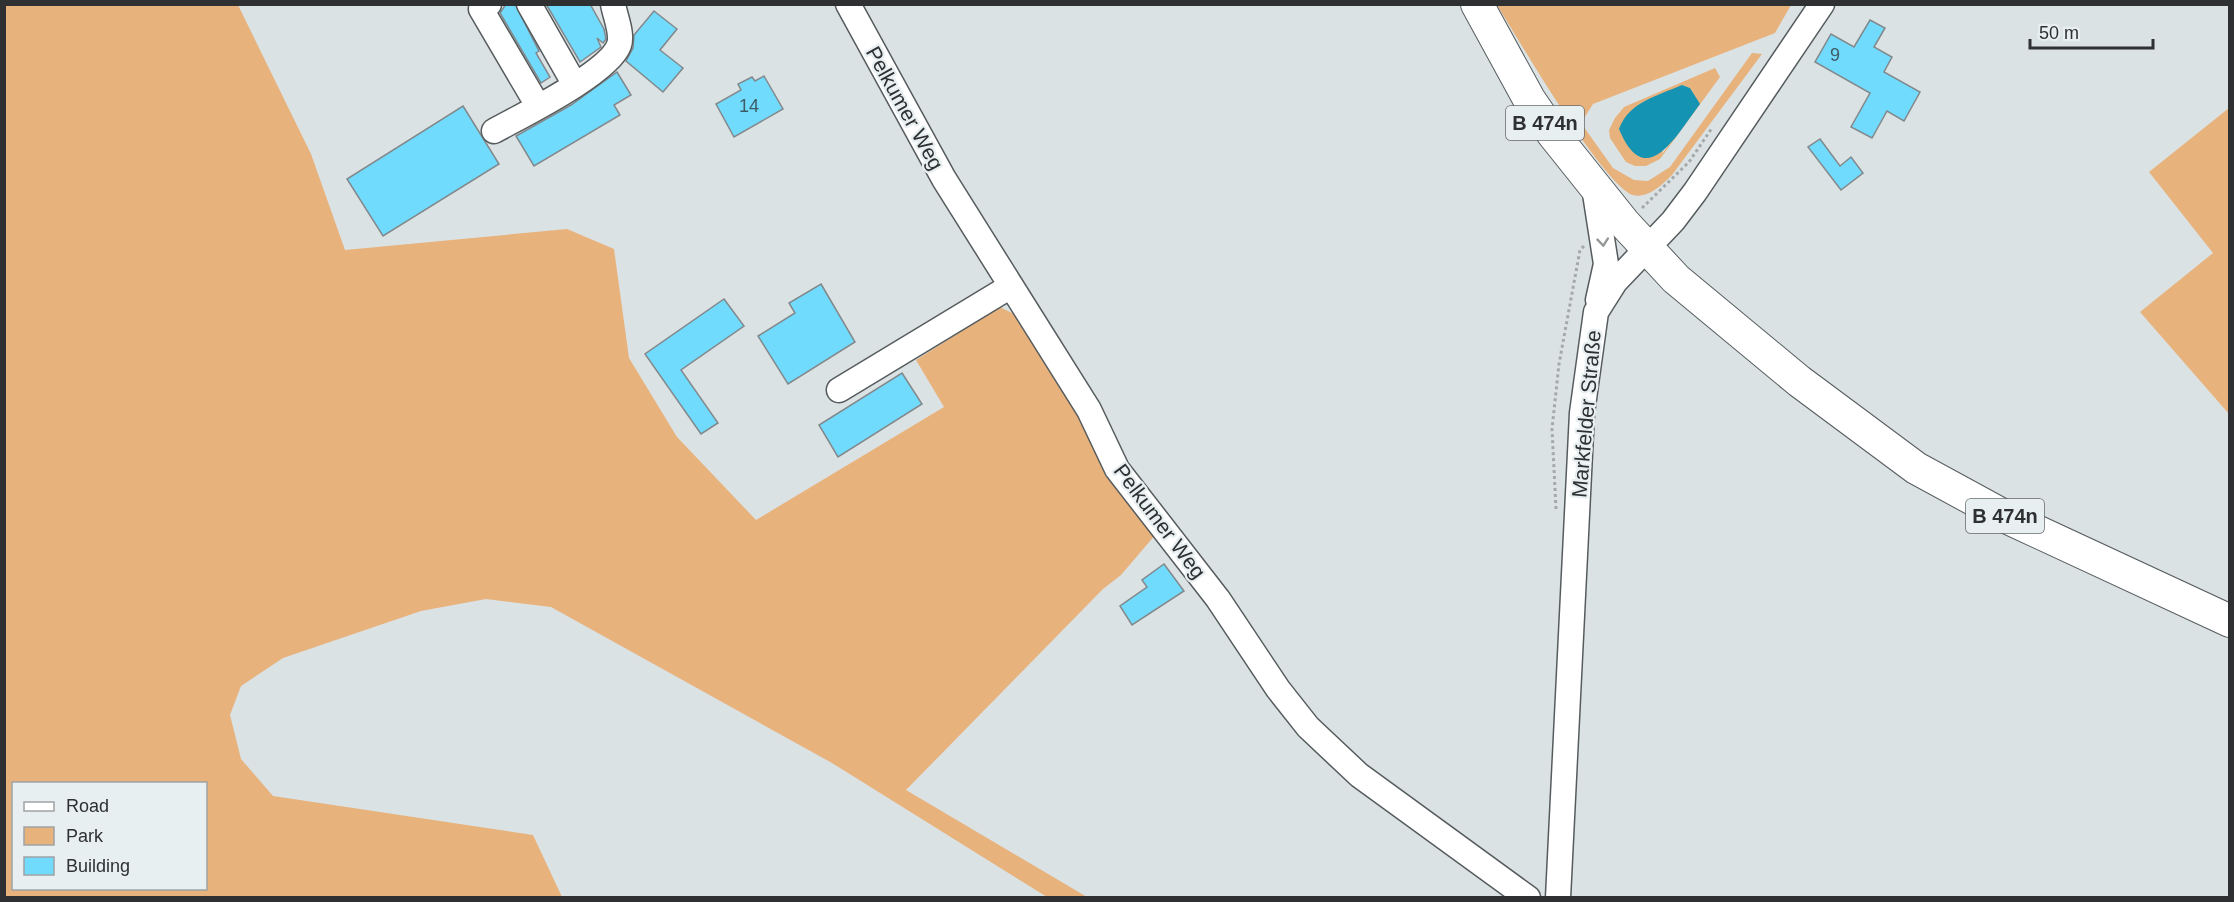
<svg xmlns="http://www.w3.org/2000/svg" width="2234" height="902" viewBox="0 0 2234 902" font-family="Arial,sans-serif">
<rect width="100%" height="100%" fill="#dbe2e4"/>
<path fill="#e8b27c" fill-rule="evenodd" d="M5,5H238L311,154L345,250L567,229L614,249L629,358L677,437L756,520L944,407L916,360L1000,307L1026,320L1156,534L1121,575L1103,589L906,790L1087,897H1047L832,763L551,607L486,599L421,611L283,658L241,686L230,715L241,759L273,796L533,835L562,897L5,898ZM14,784H206V888H14Z
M1497,5H1791L1775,33L1593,104L1581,123L1613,168L1634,180L1648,181L1670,167L1752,53L1762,54L1672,175C1663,184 1648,199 1633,195C1604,187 1517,37 1497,5Z
M1715,68L1720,77L1660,159L1646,166H1635L1626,162L1610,138L1609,130L1615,118L1624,107ZM1682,85L1690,88L1699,104L1662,154Z
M2229,108V414L2140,312L2213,253L2149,172Z"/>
<path fill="#1493b2" d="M1682,85L1690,88L1700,104C1677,134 1646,194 1619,129C1629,102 1657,96 1682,85Z"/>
<path fill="#70dbfc" stroke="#82888b" stroke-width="1.5" d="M506,4H515L539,51L536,53L550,77L541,83L500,13Z
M546,4H590L604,29L606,39L603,43L597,38L601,47L580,62Z
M654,11L677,29L660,50L683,68L663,92L626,61L633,48L634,35Z
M1870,20L1885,28L1874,47L1892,57L1884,72L1920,92L1904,121L1887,111L1872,138L1851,127L1870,93L1815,62L1831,34L1854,47Z
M617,72L631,95L614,105L620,115L534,166L516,136L571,105Z
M764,76L783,109L734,137L716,104L741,90L738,84L752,77L755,81Z
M463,106L499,164L383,236L347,179Z
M1820,139L1840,166L1851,157L1863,173L1841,190L1808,147Z
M821,284L855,342L788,384L758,336L795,313L789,303Z
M724,299L744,326L681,370L718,423L701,434L645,354Z
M902,373L922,404L838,457L819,425Z
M1164,564L1184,591L1132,625L1120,606L1147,587L1142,580Z"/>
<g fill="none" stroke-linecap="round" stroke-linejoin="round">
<g stroke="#565c5e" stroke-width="27">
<path id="minor" d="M489,4L481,9L538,106
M529,4L575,85
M848,4L944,179L1089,410L1117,469L1218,599L1278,689L1308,727L1359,775L1528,898
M494,131C521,116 609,73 619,45C623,34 615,16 613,4
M1594,187L1606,264L1598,300
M839,390L1011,286
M1558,898L1582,413L1596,312L1615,282L1673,221L1695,192L1822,4"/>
</g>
<g stroke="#565c5e" stroke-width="34">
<path id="major" d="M1477,4L1529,99L1553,134L1625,224L1676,279L1799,381L1916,468L2006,517L2230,621"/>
</g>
<path stroke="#a4a9ab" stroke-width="3" stroke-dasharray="3 3" stroke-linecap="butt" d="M1642,208L1689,162L1712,128
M1556,509L1552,429L1559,364L1580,250L1584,246"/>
<use href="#minor" stroke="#fff" stroke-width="24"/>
<use href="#major" stroke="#fff" stroke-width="32"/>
</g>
<defs><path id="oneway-chevron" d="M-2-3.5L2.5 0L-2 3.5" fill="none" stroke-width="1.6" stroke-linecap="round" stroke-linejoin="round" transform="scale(1.5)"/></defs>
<use stroke="#969898" href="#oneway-chevron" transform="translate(1603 242) rotate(84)"/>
<g text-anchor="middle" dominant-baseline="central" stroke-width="4.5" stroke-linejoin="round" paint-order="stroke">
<g font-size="18" fill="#3e5b64">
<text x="1835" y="55">9</text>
<text x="749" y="106">14</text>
</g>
<g fill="#e8eff1" stroke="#66696b" stroke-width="1.5">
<rect x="1506" y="106" width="78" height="34" rx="4.5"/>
<rect x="1966" y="499" width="78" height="34" rx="4.5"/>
</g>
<g font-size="20" font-weight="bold" fill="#2e3031">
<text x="1545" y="123">B 474n</text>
<text x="2005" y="516">B 474n</text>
</g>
<g font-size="21" fill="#2e3031" stroke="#e8eff1">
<text transform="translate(905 108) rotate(61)">Pelkumer Weg</text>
<text transform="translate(1586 414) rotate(-85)">Markfelder Straße</text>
<text transform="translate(1160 521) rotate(53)">Pelkumer Weg</text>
</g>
</g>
<rect width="2234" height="902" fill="none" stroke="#2e3031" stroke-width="12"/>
<rect x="12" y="782" width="195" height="108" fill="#e8eff1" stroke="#9ea3a4" stroke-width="1.5"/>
<rect x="24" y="802" width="30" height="9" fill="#ffffff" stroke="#9ea3a4" stroke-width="1.5"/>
<text x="66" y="812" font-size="18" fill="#2e3031">Road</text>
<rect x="24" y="827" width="30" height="18" fill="#e8b27c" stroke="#9ea3a4" stroke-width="1.5"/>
<text x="66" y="842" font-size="18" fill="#2e3031">Park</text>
<rect x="24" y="857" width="30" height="18" fill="#70dbfc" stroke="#9ea3a4" stroke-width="1.5"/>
<text x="66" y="872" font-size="18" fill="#2e3031">Building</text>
<path d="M2030 39v9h123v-9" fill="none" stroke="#2e3031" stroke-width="3"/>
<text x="2039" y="39" font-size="18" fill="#2e3031" stroke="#e8eff1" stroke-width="4.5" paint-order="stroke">50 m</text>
</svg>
